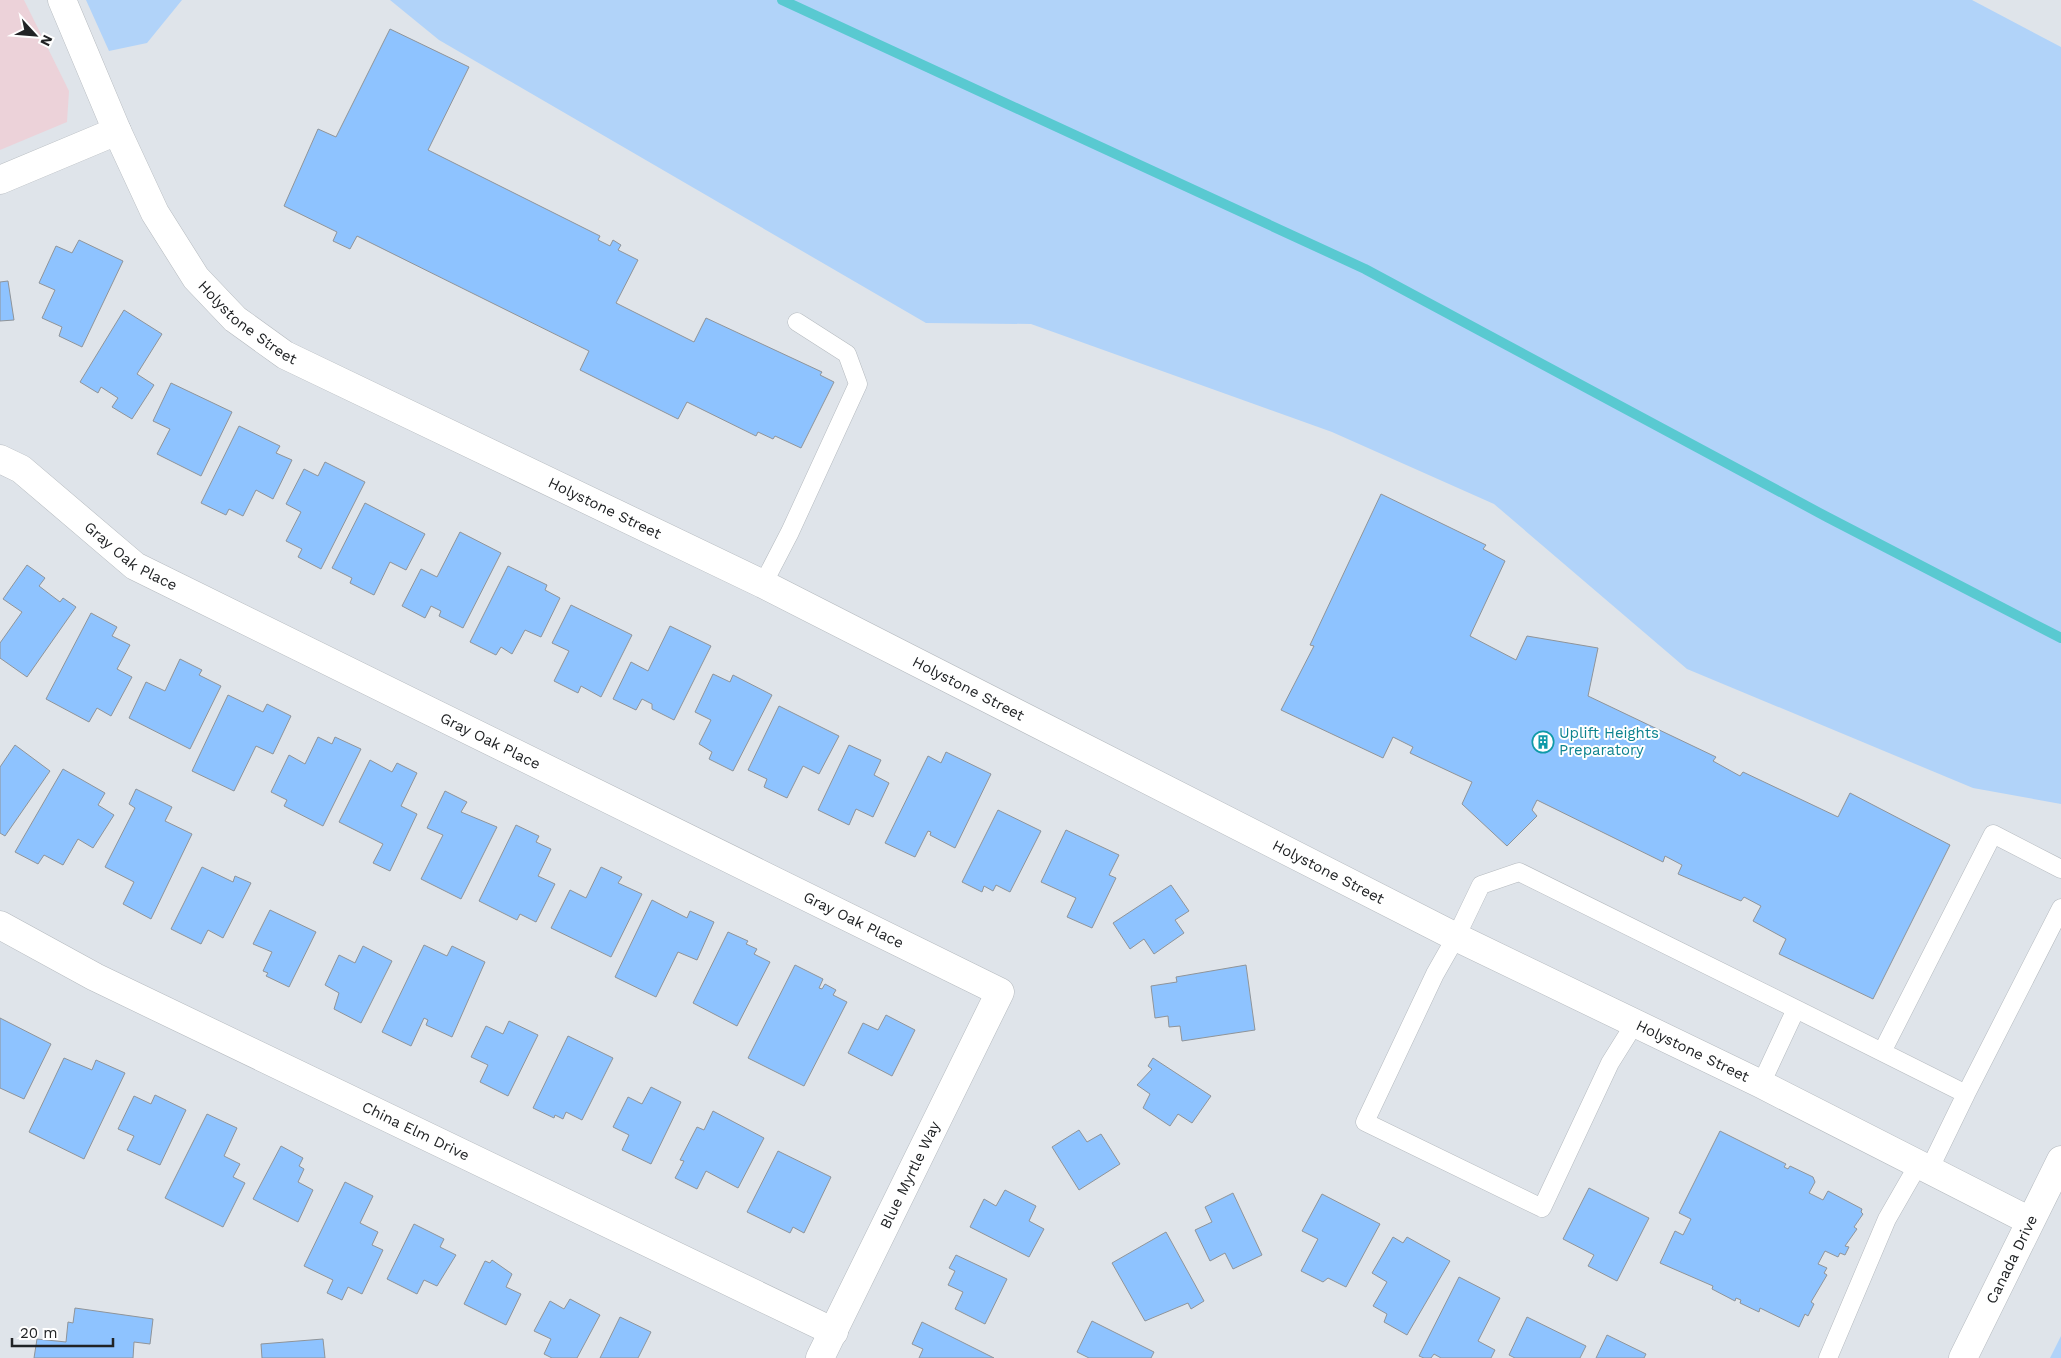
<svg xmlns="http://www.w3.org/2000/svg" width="2061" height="1358" viewBox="0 0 2061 1358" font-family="'Work Sans',sans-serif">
<rect width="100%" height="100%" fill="#dfe4ea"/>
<path fill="#ecd2d9" d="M0,0H24L69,91L67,122L0,150Z"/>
<path fill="#b1d3f9" d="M86,0H182L147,43L109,51Z
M390,0H1972L2061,47V804L1973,788L1687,669L1494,504L1332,432L1031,324L926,323L439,40Z
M2061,1336V1358H2050Z"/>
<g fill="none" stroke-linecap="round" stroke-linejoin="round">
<path stroke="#59c9d1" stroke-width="10" d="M782,0L1365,269L1827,517L2061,638"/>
</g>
<path fill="#8ec3ff" stroke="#8f9499" d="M390,29L469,67L428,150L600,236L598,240L610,246L613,240L621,245L618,250L638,260L616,303L694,342L706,318L822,372L820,375L834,382L801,448L775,436L773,439L758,432L756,436L687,402L678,419L580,370L589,351L357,236L350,249L333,241L337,232L284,206L318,129L336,137Z
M79,240L123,261L82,347L59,336L62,327L42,318L55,290L39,283L56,246L72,253Z
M8,281L14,320L0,321V282Z
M124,310L162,334L137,374L154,385L132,419L112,407L118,398L101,387L98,393L80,382Z
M171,383L232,412L201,476L157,454L170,429L153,421Z
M239,426L280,446L276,453L292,460L273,499L256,490L243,516L229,509L226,515L201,503Z
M325,462L365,482L321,569L298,557L302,549L286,541L301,512L286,504L304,469L318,476Z
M1381,494L1486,545L1483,549L1505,561L1470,636L1516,660L1527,636L1598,648L1588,696L1716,757L1713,761L1740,776L1743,772L1838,817L1850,793L1950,845L1873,999L1779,954L1786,939L1753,921L1761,906L1744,897L1741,901L1678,874L1682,865L1665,856L1663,862L1537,800L1532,810L1537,816L1507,846L1462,804L1472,782L1410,753L1413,747L1393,737L1383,758L1281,710L1314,646L1310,645Z
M365,503L425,534L406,570L390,562L374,595L350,583L352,578L332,568Z
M460,532L501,553L463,628L439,616L441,611L431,606L425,618L402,606L421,569L437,577Z
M27,565L45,578L39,586L60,602L63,598L76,607L27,677L0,658V643L22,612L3,599Z
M508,566L547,585L545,590L560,598L541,637L525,630L512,654L501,647L496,655L470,642Z
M571,605L632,635L601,697L581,686L578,693L554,681L569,651L552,643Z
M91,613L117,627L112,636L130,645L117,669L132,677L111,716L97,708L89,722L46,699Z
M670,626L711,646L674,720L652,709V704L642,699L636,710L613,699L631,662L648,671Z
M180,659L202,670L199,675L221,686L190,749L129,718L146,682L165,691Z
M713,674L730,682L733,675L772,695L733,771L709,759L712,752L699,744L711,720L695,712Z
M228,695L263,712L267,704L291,716L273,754L256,746L234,791L192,771Z
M779,706L839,736L819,774L803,766L787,798L764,787L767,779L748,770Z
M318,737L332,744L335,737L361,749L323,826L284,806L287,800L271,792L289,755L305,764Z
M15,745L50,771L5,836L0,833V767Z
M849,745L881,760L874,775L889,783L873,817L856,809L849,825L818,810Z
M946,752L991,774L955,848L930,835L931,832L928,831L915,857L885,843L928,756L941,763Z
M370,760L392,772L397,763L417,773L401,806L417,814L390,871L373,863L383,844L339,822Z
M63,769L105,793L98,805L114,815L93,848L78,839L63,865L44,855L38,864L15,852Z
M136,789L172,807L165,821L192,834L151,919L123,904L134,882L105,867L135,808L129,804Z
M445,791L467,802L461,812L497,827L461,899L421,879L443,835L427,828Z
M998,810L1041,831L1010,892L996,885L993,891L984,886L982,892L962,882Z
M516,825L539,836L536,842L551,849L538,876L555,884L536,922L520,914L517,920L479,901Z
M1066,830L1119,855L1109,875L1116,878L1092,928L1067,917L1076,898L1041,882Z
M202,867L233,882L235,876L251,883L223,938L208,930L201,944L171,929Z
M601,867L622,877L618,883L642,894L611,957L551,928L570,890L586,898Z
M1171,885L1189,911L1175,920L1184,933L1154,954L1144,939L1130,949L1113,923Z
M652,900L687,918L690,911L714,922L697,960L678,952L656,997L615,977Z
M270,910L316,932L289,987L266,976L268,973L263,971L272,952L253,944Z
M728,932L748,941L746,944L757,949L754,954L770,962L737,1026L693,1003Z
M424,945L447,956L452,946L485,962L452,1037L426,1025L428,1020L424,1018L411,1046L382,1032Z
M363,946L392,961L361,1023L334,1009L339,993L325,985L339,955L355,963Z
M795,965L823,979L819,988L822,989L825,984L836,990L833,995L847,1002L804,1086L748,1058Z
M1246,965L1255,1030L1182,1041L1180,1026L1169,1027L1168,1016L1155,1018L1151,986L1177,982L1176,977Z
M886,1015L915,1030L892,1076L848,1053L863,1023L878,1030Z
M0,1018L51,1044L24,1099L0,1088Z
M509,1021L538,1035L508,1096L480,1082L488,1065L471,1057L486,1026L503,1034Z
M568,1036L613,1058L582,1120L566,1112L563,1119L555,1115L554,1118L533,1108Z
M64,1058L92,1070L96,1060L125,1073L84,1159L29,1132Z
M1153,1058L1211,1096L1192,1123L1178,1114L1170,1126L1143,1108L1150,1094L1137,1085L1152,1069L1148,1066Z
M651,1087L681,1102L651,1164L622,1150L629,1135L613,1127L628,1097L642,1104Z
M155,1095L186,1110L160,1165L127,1150L134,1136L118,1129L134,1096L151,1104Z
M713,1111L764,1138L738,1188L706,1171L697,1189L675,1178L684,1161L680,1160L697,1127L704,1130Z
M207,1114L237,1128L224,1156L240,1164L233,1177L245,1183L223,1227L165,1198Z
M1079,1130L1087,1142L1101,1134L1120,1164L1079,1190L1052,1147Z
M1720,1131L1786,1164L1784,1167L1788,1169L1790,1166L1813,1177L1815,1182L1809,1193L1823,1200L1828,1191L1862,1209L1861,1212L1863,1214L1854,1227L1857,1229L1845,1246L1849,1247L1845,1255L1840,1253L1838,1257L1825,1251L1818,1264L1827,1268L1824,1273L1827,1275L1811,1302L1814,1304L1808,1316L1805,1314L1799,1327L1760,1308L1759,1312L1740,1303L1741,1300L1736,1298L1735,1301L1712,1289L1713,1286L1660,1263L1675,1231L1683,1235L1691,1219L1679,1213Z
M281,1146L303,1158L299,1166L304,1169L298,1182L313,1190L298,1222L253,1199Z
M778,1151L831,1177L804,1233L793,1227L790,1233L747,1212Z
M345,1182L373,1196L360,1223L378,1232L372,1245L383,1250L362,1294L348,1287L342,1300L327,1293L333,1280L304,1266Z
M1589,1188L1649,1218L1617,1281L1588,1266L1594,1255L1563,1239Z
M1005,1190L1036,1206L1029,1221L1044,1229L1029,1257L970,1227L984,1199L996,1206Z
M1233,1193L1262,1255L1233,1269L1225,1253L1210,1261L1195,1230L1212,1222L1205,1207Z
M1322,1194L1380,1224L1346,1287L1328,1278L1323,1282L1301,1271L1318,1239L1302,1231Z
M414,1224L444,1239L440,1247L456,1255L437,1286L424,1280L417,1294L387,1279Z
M1166,1232L1204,1301L1191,1309L1188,1303L1145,1321L1112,1263Z
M1393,1237L1403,1243L1407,1237L1450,1261L1407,1335L1384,1322L1387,1314L1373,1306L1387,1282L1372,1273Z
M956,1255L1007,1279L985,1324L955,1309L963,1292L948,1285L955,1271L949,1268Z
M492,1260L512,1274L506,1287L521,1294L506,1325L464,1304L485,1261L490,1263Z
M1459,1277L1500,1298L1478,1341L1495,1350L1491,1358H1441L1434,1354L1431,1358H1424L1419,1356Z
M570,1299L600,1315L577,1358H552L544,1354L551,1339L534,1331L550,1301L564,1309Z
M75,1308L153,1319L150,1344L134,1342L133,1358H34L37,1339L66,1342L68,1322L73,1323Z
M620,1317L651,1332L638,1358H600Z
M1527,1317L1586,1346L1580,1358H1515L1509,1355Z
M1092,1321L1154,1352L1151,1358H1089L1077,1352Z
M922,1322L994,1358H919L923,1349L912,1344Z
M1607,1335L1646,1354L1644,1358H1596Z
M323,1339L325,1358H262L261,1344Z"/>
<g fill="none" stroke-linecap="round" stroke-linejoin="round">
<g stroke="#b5babf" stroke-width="19">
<path id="lane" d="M763,584L790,532L858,384L847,354L797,322
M1796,1009L1966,1094L1929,1170
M1635,1023L1610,1063L1542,1208L1365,1122L1435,974L1456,937L1481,885L1519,872L1796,1009L1761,1084
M1882,1052L1993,834L2061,869
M1966,1094L2061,908
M1828,1358L1887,1219L1918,1165"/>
</g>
<g stroke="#b5babf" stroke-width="29">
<g id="street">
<path id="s1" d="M62,0L117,131L155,213L196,278L235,319L285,355L763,584L1456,937L1761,1084L2030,1221"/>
<path d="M0,180L117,131"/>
<path id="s2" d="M0,459L21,469L135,566L1000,992L820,1358"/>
<path id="s3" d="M0,925L95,977L834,1332"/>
</g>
</g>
<g stroke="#b5babf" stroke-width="29">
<g id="secondary">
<path id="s4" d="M1963,1358L2061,1160"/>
</g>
</g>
<use href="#lane" stroke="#fff" stroke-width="18"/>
<use href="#street" stroke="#fff" stroke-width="28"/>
<use href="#secondary" stroke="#fff" stroke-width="28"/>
</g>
<defs>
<g id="building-ring" transform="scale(1.125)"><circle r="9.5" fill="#fff" stroke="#0f9aa8" stroke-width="1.5"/><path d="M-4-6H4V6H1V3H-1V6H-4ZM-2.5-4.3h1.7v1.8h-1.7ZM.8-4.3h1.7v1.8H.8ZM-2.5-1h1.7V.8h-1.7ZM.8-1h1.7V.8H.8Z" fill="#0f9aa8"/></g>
</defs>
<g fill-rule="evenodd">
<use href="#building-ring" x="1543" y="742"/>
</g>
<g text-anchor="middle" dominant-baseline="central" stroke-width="4" stroke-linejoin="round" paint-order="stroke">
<g font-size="15" fill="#212325" stroke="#fff">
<text stroke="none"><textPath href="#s1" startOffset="378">Holystone Street</textPath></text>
<text stroke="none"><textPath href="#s1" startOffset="782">Holystone Street</textPath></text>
<text stroke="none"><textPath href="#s2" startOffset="164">Gray Oak Place</textPath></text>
<text stroke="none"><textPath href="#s1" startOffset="1188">Holystone Street</textPath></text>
<text stroke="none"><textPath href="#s2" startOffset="569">Gray Oak Place</textPath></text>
<text stroke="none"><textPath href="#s1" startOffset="1592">Holystone Street</textPath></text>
<text stroke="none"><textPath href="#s2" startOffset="974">Gray Oak Place</textPath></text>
<text stroke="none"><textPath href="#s1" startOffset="1998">Holystone Street</textPath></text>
<text stroke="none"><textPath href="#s3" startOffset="464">China Elm Drive</textPath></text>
<text transform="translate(910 1175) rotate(-64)">Blue Myrtle Way</text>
<text stroke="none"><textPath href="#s4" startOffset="110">Canada Drive</textPath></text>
</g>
<g font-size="15" fill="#0d838f" stroke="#fff" text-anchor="start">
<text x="1559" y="733">Uplift Heights<tspan x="1559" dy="17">Preparatory</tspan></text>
</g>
</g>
<g transform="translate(35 35) rotate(116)" stroke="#ffffff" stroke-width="4" paint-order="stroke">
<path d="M0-4L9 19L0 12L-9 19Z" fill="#212325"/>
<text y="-8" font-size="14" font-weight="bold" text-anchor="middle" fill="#212325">N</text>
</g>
<path d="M12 1338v8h101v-8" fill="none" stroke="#212325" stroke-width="2.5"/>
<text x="20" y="1338" font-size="15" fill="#212325" stroke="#ffffff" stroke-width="4" paint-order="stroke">20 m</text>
</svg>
